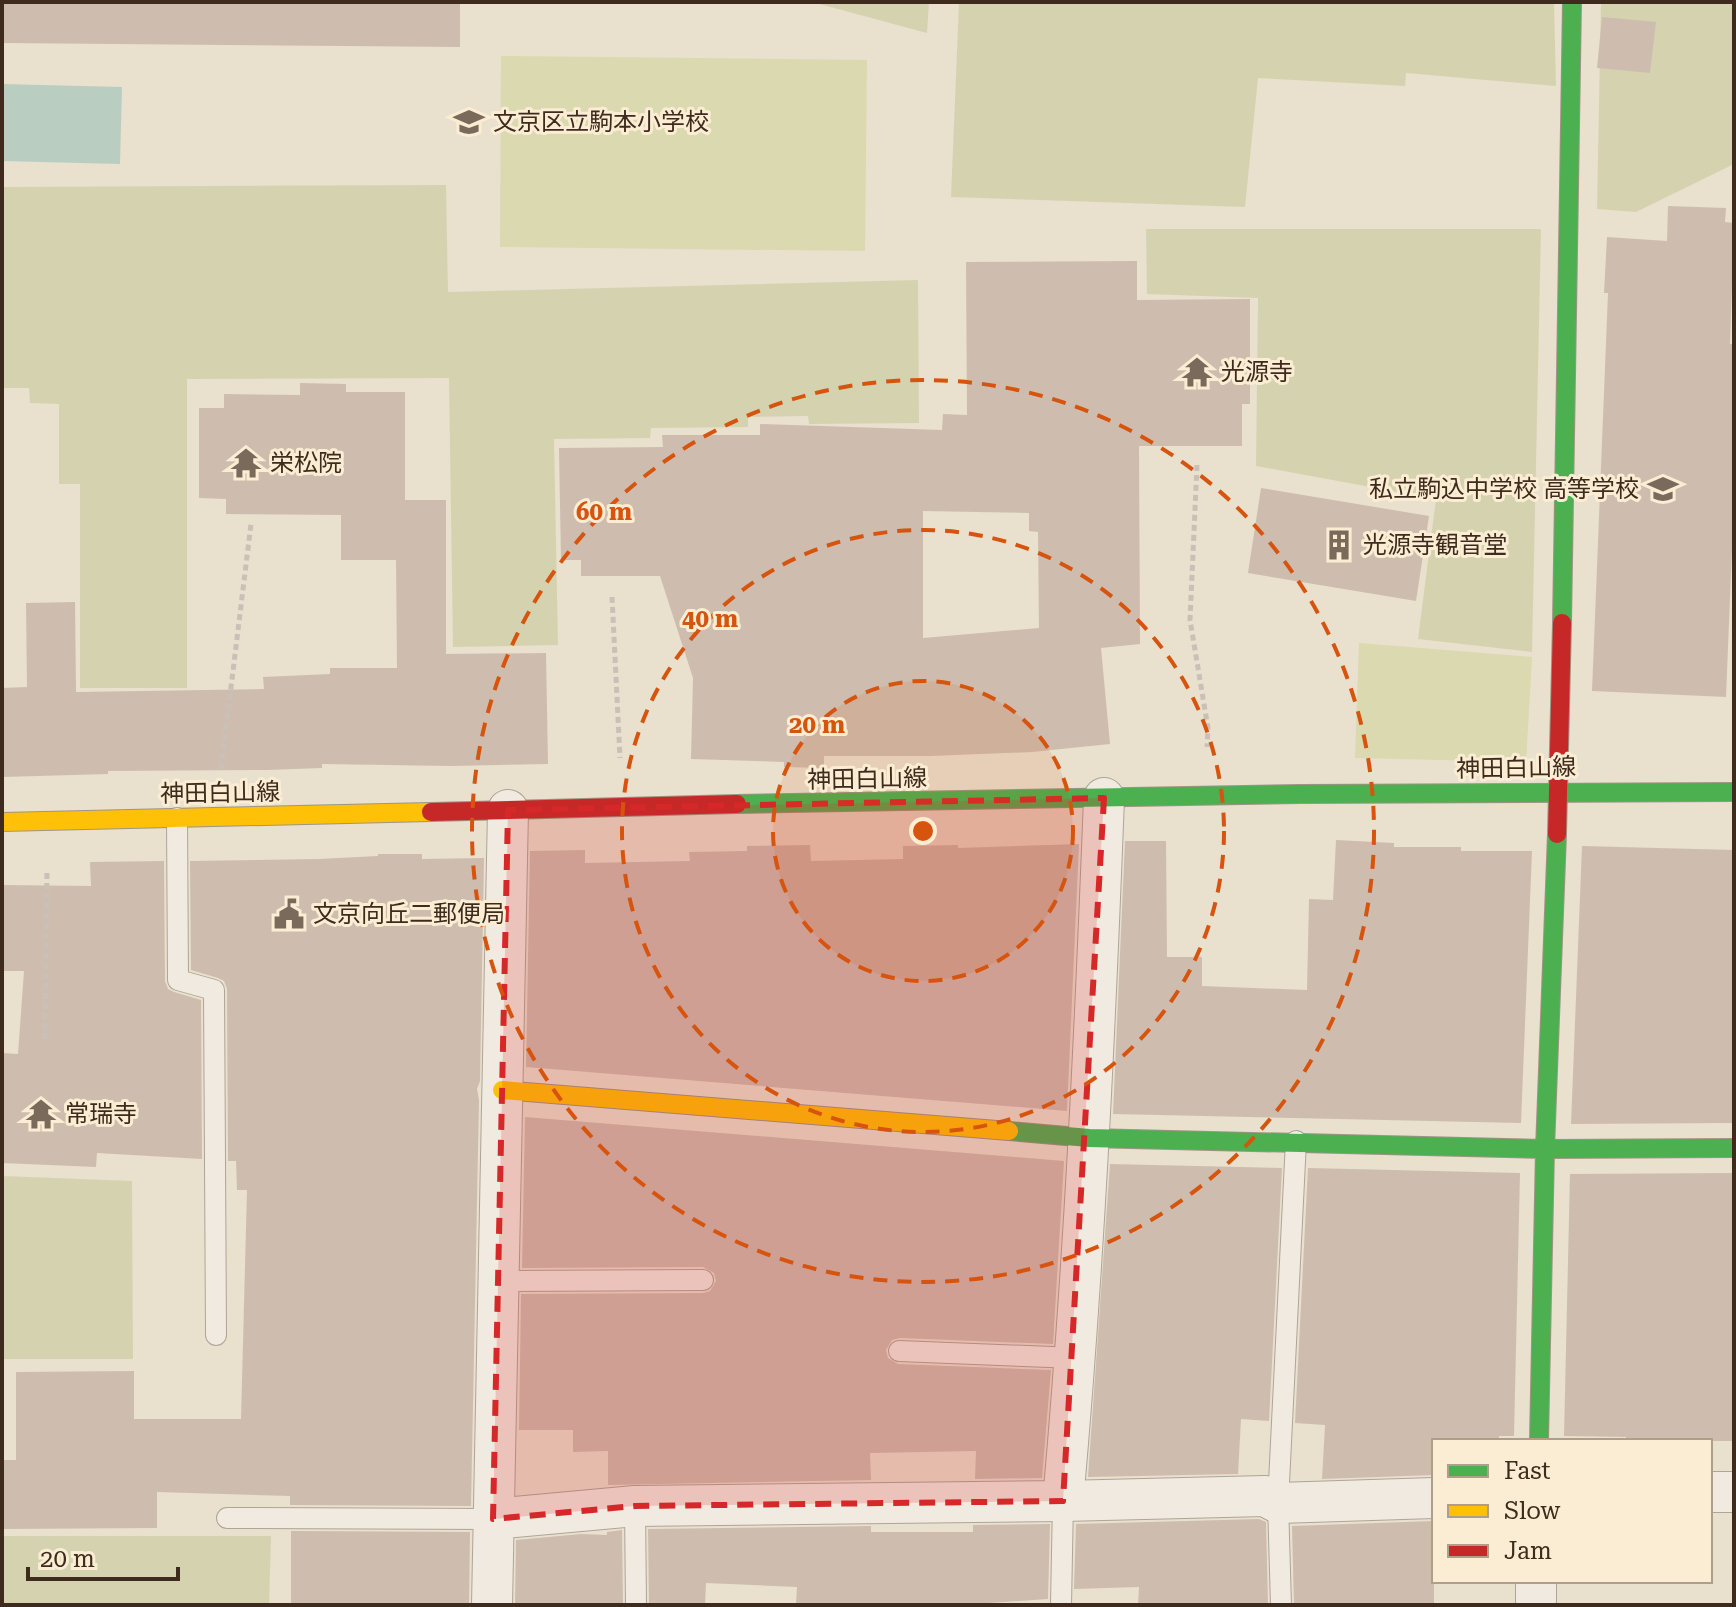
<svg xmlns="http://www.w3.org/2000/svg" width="1736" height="1607" viewBox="0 0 1736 1607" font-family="'Roboto Serif','Noto Sans JP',serif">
<rect width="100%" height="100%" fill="#e9e0ce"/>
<path fill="#dbd9af" d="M501,56L867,60L865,251L500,247Z
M1359,643L1532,657L1526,762L1355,758Z"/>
<path fill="#d5d3af" d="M812,2H929L927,33Z
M959,2H1554L1556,86L1406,73L1405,86L1258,78L1245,207L951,197Z
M1601,2H1734V164L1636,212L1597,209Z
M446,185L448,292L918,280L919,423L809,424L808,416L748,417V427L651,428L650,438L554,439L558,645L453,647L449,378L187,379V688H80V484H59V404L30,403L29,388H2V187Z
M1146,229H1541L1532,652L1418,639L1436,499L1256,466L1258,298L1147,294Z
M2,1176L132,1181L133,1359H2Z
M2,1536H271L269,1605H2Z"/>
<path fill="#b9cec1" d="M2,84L122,87L120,164L2,161Z"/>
<path fill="#cebdae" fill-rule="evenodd" d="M2,2H460V47L2,43Z
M1602,17L1656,22L1650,73L1597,68Z
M1668,206L1726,208L1725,222L1734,223L1730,344H1734V499L1726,697L1592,691L1608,293H1604L1607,237L1667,241Z
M1137,261V300L1250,299V404H1242V446H1139L1140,644L1101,648L1110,744L1032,752L930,756H824V768L784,767V762L691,759L693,678L660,576H581V560H561L559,448L663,447L662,435H760V424L942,430L943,414L967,415L966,262ZM923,511L1029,513V531L1038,532L1039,628L923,638Z
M300,383L346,384V392H405V500H446V654L546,653L548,764L451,766L322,764V768L267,770L108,771V774L2,777V688L27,687L26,603L75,602L76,692L264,689L263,677L330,674V668H397L396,560H341V515L226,514V499L199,498V408H224V394L300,395Z
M1261,488L1429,516L1416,601L1248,573Z
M1336,840L1394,843V847H1461V851H1532L1521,1123L1113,1114L1125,841H1166L1167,957H1202V986L1307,990L1309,899L1333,900Z
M1079,844L1067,1111L526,1067L530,851L585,850V863L690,861L689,852L747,851V846L810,845L811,861L903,859V846L958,845V848Z
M1582,846L1734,850V1123L1571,1124Z
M378,854H422V859L484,858L480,1081L477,1089L479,1100L471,1506L290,1505V1496L157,1492V1528L3,1529V1460H16V1372L134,1371V1419H241L247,1190H237L236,1161H228L227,989L224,981L218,978L191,970L190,861L319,859L378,856Z
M164,861L165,981L168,989L174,992L201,1000L202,1159L97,1153L96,1167L2,1163V1053L18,1054L24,971H2V885L91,886L90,862Z
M525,1117L1064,1161L1053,1344L900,1338L892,1340L886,1350L888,1358L898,1364L1051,1370L1042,1478L975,1479L976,1451L870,1453L871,1480L608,1485V1451L573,1452V1430H519L521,1294L703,1293L710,1291L716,1281L714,1273L703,1267L522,1268Z
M1110,1164L1282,1168L1269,1421L1241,1419L1238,1474L1088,1477Z
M1308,1168L1520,1173L1514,1436H1499V1441H1434V1475L1322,1479L1325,1425L1295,1423Z
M1734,1173V1441H1626V1437L1564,1436L1570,1174Z
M1259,1519L1266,1522L1268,1605H1138L1139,1587L1074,1589L1076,1524Z
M1434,1521V1605H1294L1292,1526Z
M1050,1524L1048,1599L959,1605H796L797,1587L706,1583L705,1605H649L648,1529L871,1526V1532H973V1525Z
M622,1530L623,1605H515L516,1540L581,1534L607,1535V1532Z
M291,1531L470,1532L469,1605H291Z"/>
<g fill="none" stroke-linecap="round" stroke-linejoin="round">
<g stroke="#aea597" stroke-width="22">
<path id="lane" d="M177,818L178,980L214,990L216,1335
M499,1281L703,1280
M899,1351L1076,1358
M635,1506L636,1605
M227,1518L493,1519
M1061,1605L1063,1501
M1281,1605L1278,1503L1296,1141"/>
</g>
<g stroke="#aea597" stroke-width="42">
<path id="street" d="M1710,1492H1734
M1063,1501C1084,1267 1095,1033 1104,798
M493,1519L635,1506L1063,1501L1265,1496L1278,1503L1434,1498
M492,1605L508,810
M1536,1605V1581"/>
</g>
<g stroke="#9e9487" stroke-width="20">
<path id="fast" d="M1562,623L1572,2
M737,804L1301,794L1734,792
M1009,1131L1089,1138L1545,1149L1734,1148
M1539,1441L1545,1149L1557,834"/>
</g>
<g stroke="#9e9487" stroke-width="20">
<path id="slow" d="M2,822L431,812
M502,1090L1009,1131"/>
</g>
<g stroke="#9e9487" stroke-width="20">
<path id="jam" d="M431,812L737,804
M1557,834L1562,623"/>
</g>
<path stroke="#c9c1b7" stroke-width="5" stroke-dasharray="6 4" stroke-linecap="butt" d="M1197,465L1190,620L1208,728L1207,747
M612,597L620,758
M221,769L251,524
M45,1039L47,870"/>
<use href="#lane" stroke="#f0eae0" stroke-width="20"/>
<use href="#street" stroke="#f0eae0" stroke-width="40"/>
<use href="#fast" stroke="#4caf50" stroke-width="18"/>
<use href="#slow" stroke="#ffc107" stroke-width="18"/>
<use href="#jam" stroke="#c62828" stroke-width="18"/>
</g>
<path fill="#d62828" fill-opacity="0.2" stroke="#d62828" stroke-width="6" stroke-dasharray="16 10" stroke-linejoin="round" d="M1104,798L1063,1501L635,1506L493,1519L508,810Z"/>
<circle cx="923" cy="831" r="150" fill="#d7540e" fill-opacity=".12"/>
<g fill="none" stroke="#d7540e" stroke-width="4" stroke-dasharray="14 10">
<circle cx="923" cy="831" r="150"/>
<circle cx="923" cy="831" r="301"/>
<circle cx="923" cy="831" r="451"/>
</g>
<defs>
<g id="school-bare" transform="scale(2.4)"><path d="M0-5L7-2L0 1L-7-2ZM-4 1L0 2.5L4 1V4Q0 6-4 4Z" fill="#7a6a5b" stroke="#faedd3" stroke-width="2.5" paint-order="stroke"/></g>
<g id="temple-bare" transform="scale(2.4)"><path d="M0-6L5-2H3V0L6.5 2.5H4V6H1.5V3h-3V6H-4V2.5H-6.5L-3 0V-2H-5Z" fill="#7a6a5b" stroke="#faedd3" stroke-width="2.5" paint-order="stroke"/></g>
<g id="building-bare" transform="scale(2.4)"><path d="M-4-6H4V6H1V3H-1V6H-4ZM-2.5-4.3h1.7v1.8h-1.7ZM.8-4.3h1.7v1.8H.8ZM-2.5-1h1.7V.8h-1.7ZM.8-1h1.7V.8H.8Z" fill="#7a6a5b" stroke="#faedd3" stroke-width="2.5" paint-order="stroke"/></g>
<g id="civic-bare" transform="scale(2.4)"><path d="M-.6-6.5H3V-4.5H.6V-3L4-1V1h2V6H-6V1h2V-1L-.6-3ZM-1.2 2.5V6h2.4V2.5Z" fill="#7a6a5b" stroke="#faedd3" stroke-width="2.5" paint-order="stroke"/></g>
</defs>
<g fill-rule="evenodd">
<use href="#school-bare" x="469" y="122"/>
<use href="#temple-bare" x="1197" y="372"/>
<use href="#temple-bare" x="246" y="463"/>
<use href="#school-bare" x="1663" y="489"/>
<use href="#building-bare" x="1339" y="545"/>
<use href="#civic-bare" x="289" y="914"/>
<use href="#temple-bare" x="41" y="1114"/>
</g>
<g text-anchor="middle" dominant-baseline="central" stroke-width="6" stroke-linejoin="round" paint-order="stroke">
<g font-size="24" fill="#3f2b1d" stroke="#faedd3" text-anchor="start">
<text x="493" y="122">文京区立駒本小学校</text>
<text x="1221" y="372">光源寺</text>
<text x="270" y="463">栄松院</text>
<text x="1639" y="489" text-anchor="end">私立駒込中学校 高等学校</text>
<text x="1363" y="545">光源寺観音堂</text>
<text x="313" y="914">文京向丘二郵便局</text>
<text x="65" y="1114">常瑞寺</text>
</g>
<g font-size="24" fill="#3f2b1d" stroke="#faedd3">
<text transform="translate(1516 768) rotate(-1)">神田白山線</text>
<text transform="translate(867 779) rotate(-1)">神田白山線</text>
<text transform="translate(220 793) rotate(-1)">神田白山線</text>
</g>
</g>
<circle cx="923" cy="831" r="12" fill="#d7540e" stroke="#faedd3" stroke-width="4"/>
<g font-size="24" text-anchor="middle" font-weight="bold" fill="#d7540e" stroke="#faedd3" stroke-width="6" stroke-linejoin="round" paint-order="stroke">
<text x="604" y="520">60 m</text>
<text x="710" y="627">40 m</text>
<text x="817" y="733">20 m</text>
</g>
<rect width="1736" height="1607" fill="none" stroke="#3f2b1d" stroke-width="8"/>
<rect x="1432" y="1439" width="280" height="144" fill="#faedd3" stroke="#af9f8a" stroke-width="2"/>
<rect x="1448" y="1465" width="40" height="12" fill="#4caf50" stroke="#af9f8a" stroke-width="2"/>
<text x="1504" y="1479" font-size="24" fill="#3f2b1d">Fast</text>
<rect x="1448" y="1505" width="40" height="12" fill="#ffc107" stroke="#af9f8a" stroke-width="2"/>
<text x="1504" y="1519" font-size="24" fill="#3f2b1d">Slow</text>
<rect x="1448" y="1545" width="40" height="12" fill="#c62828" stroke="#af9f8a" stroke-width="2"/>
<text x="1504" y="1559" font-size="24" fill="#3f2b1d">Jam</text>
<path d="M28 1567v12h150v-12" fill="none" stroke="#3f2b1d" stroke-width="4"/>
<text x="40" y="1567" font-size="24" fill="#3f2b1d" stroke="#faedd3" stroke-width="6" paint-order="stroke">20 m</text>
</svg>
